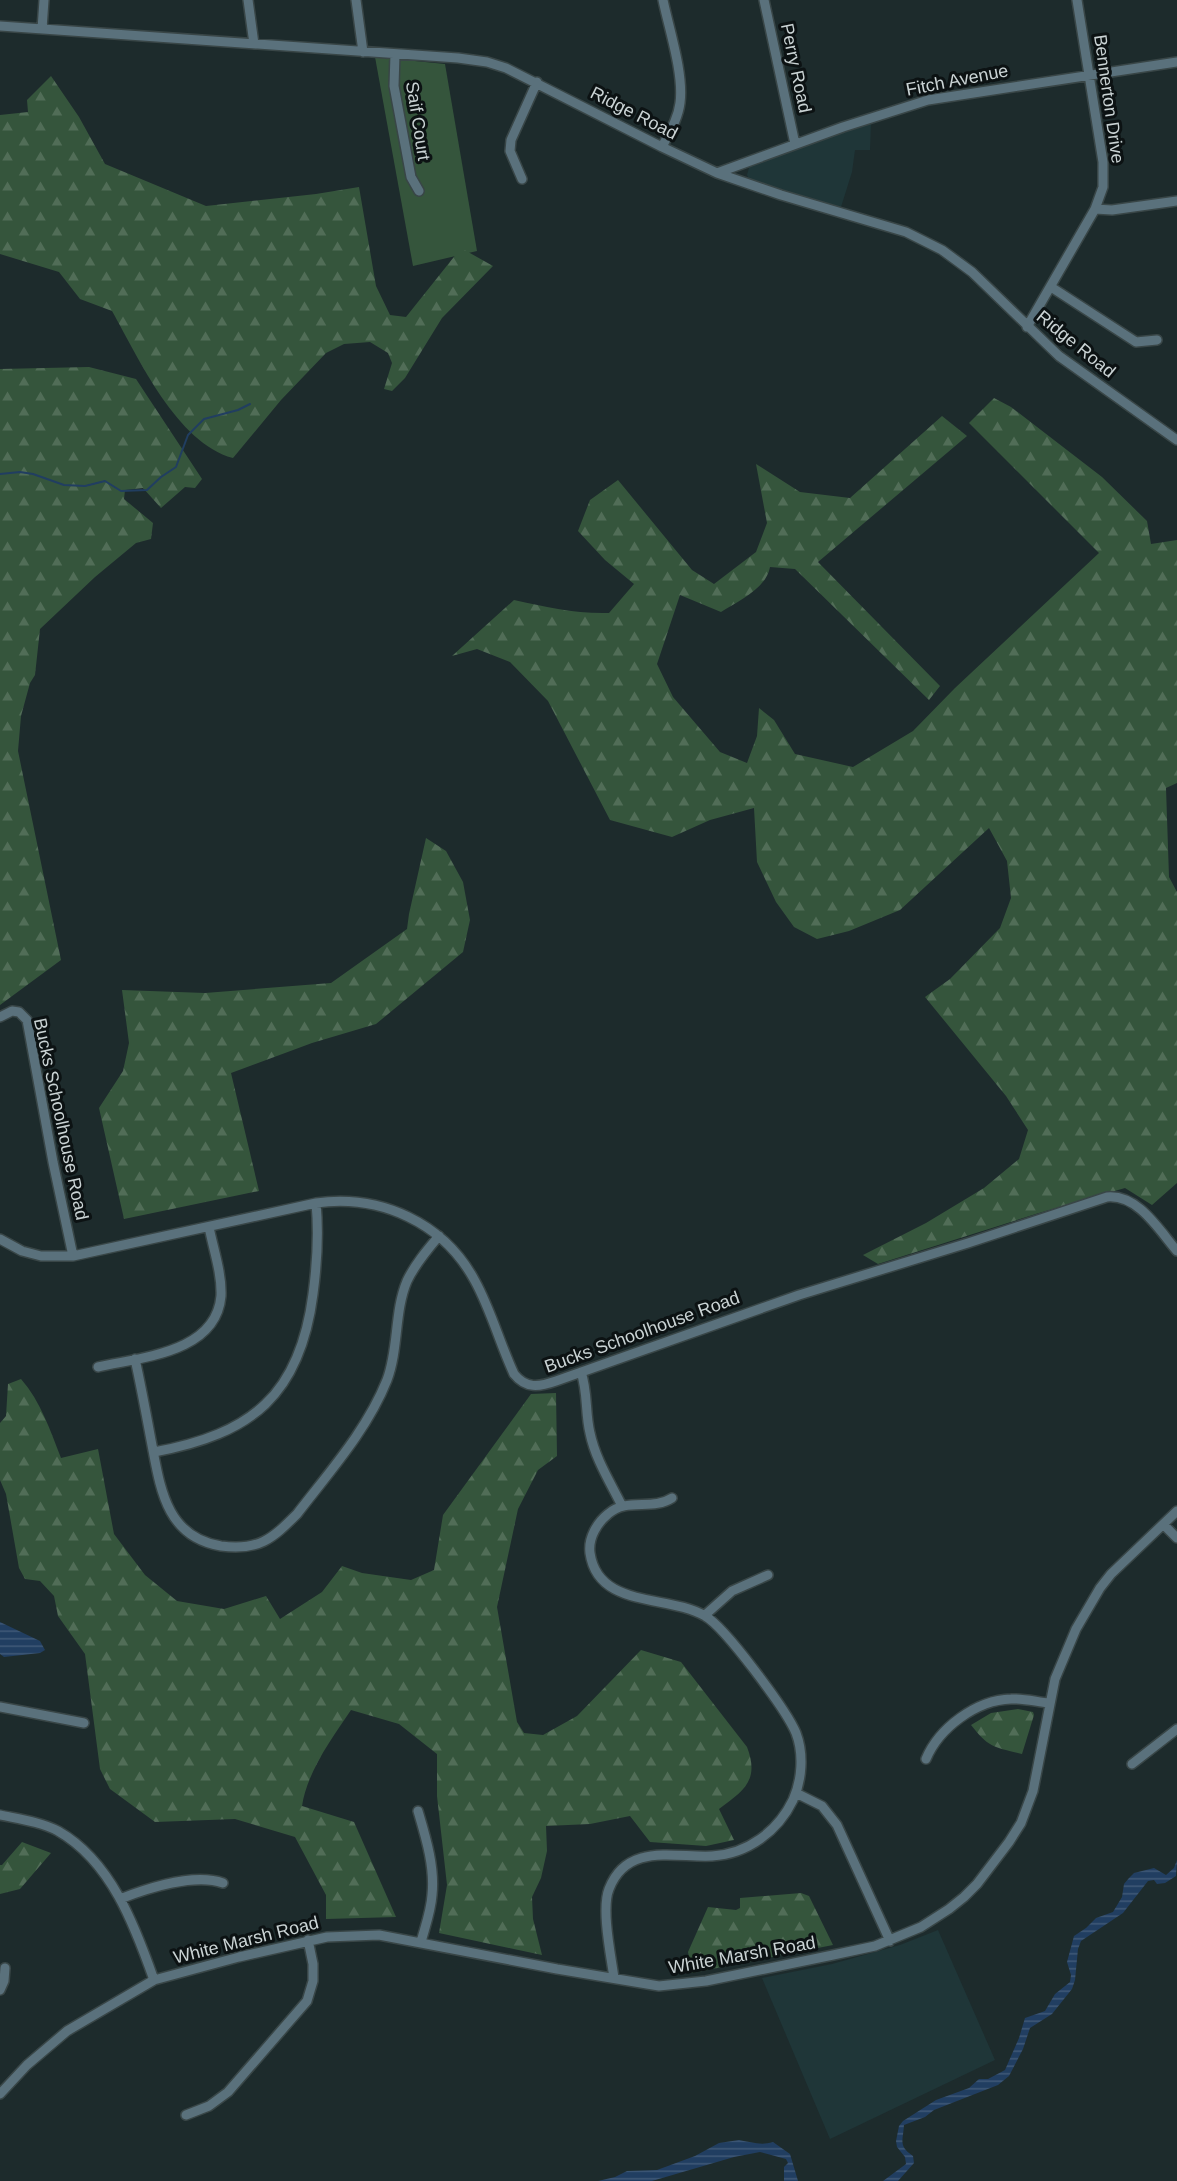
<svg xmlns="http://www.w3.org/2000/svg" width="1177" height="2181" viewBox="0 0 1177 2181" font-family="Helvetica,sans-serif">
<defs>
<pattern id="forest-firs" width="22" height="20" patternUnits="userSpaceOnUse" patternTransform="scale(1.5)"><rect width="22" height="20" fill="#35553c"/><path d="M5 1l3.5 6h-7zM16 11l3.5 6h-7z" fill="#516d57"/></pattern>
<pattern id="water-rules" width="6" height="5" patternUnits="userSpaceOnUse" patternTransform="scale(1.5)"><rect width="6" height="5" fill="#213e61"/><path d="M0 2.5h6" fill="none" stroke="#405977"/></pattern>
</defs>
<rect width="100%" height="100%" fill="#1d2b2c"/>
<path fill="#1f3638" d="M871,122L870,150H855L852,172L841,207L766,186L749,179L747,175L750,164Z
M938,1930L995,2060L830,2139L762,1978L832,1964L900,1945Z"/>
<path fill="#35553c" d="M375,57L445,64L477,251L413,266Z"/>
<path fill="url(#forest-firs)" d="M51,76L79,117L105,164L206,206L316,194L359,187L376,286L390,315L406,317L461,248L493,266L442,318L405,378L392,391L384,389L392,363L388,353L370,342L344,344L326,353L281,400L233,458C177,443 139,359 112,311L80,299L59,272L0,254V115L28,112L27,100Z
M89,367L136,379L202,479L195,488L185,487L161,508L143,488L125,490L124,499L153,523L151,539L136,543L95,577L40,629L35,675L30,683L21,716L18,751L61,960L0,1005V369Z
M994,398L1011,407L1102,477L1147,521L1151,544L1177,540V783L1166,788L1169,877L1177,892V1183L1152,1205L1125,1188L1039,1213L878,1264L863,1255L926,1223L984,1188L1019,1159L1028,1130L1006,1096L925,997L950,979L1000,928L1011,898L1007,861L989,828L900,910L849,931L817,939L794,927L776,902L757,862L754,808L710,820L672,837L610,820L548,701L510,662L477,649L452,656L514,600C546,607 576,614 609,613L634,584L605,560L578,531L590,500L618,480L692,570L714,584L756,552L767,523L756,464L800,492L850,498L942,416L967,436L818,562L940,686L929,700L795,569L770,567C766,589 738,601 721,612L680,595L657,664L673,697L720,752L747,763L757,736L759,708L774,720L795,754L853,767L913,731L955,688L1099,553L969,423Z
M426,838L446,851L463,882L470,920L463,952L376,1024L312,1043L231,1073L259,1191L124,1219L99,1108L123,1071L129,1043L122,990L205,993L331,983L407,929L409,914Z
M21,1379C41,1402 50,1430 61,1458L98,1449L114,1534L145,1575L177,1601L224,1609L266,1596L280,1619L322,1592L342,1566L362,1573L411,1580L434,1570L443,1515L531,1394L556,1393L557,1456L538,1470L518,1509L497,1607L517,1722L524,1733L543,1735L577,1716L641,1650L681,1662L747,1747C760,1781 743,1791 719,1809L734,1840L706,1846L650,1842L630,1816L590,1824L546,1826L547,1851L541,1878L532,1897L533,1919L542,1955L439,1933L447,1885L437,1796V1754L399,1724L351,1710C332,1738 307,1772 302,1806L354,1822L396,1917L326,1919V1895L295,1837L235,1819L155,1822L110,1789L100,1769L85,1654L58,1616L54,1596L40,1581L25,1579L19,1568L6,1494L0,1480V1423L6,1416L8,1384Z
M1018,1709L1033,1712L1034,1715L1022,1754C994,1747 989,1748 971,1725L991,1713Z
M22,1842L51,1853L20,1889L0,1894V1865H2Z
M801,1893L809,1896L833,1945L692,1973L688,1952L708,1907L736,1910L740,1908V1898Z"/>
<path fill="url(#water-rules)" d="M0,1622L40,1641L45,1650L40,1653L4,1657L0,1654Z
M1177,1860L1176,1876L1165,1883L1157,1884L1154,1880L1148,1881L1123,1913L1081,1941L1078,1949L1075,1980L1072,1989L1052,2014L1030,2028L1023,2049L1009,2076L998,2085L934,2110L925,2117L904,2125C903,2141 898,2146 913,2156L914,2163L898,2181H883L906,2164L905,2157L897,2147L896,2141L899,2126L903,2121L936,2100L969,2088L979,2079H988L1005,2070L1019,2038L1025,2018L1045,2011L1055,1994L1070,1982L1071,1975L1067,1962L1074,1936L1086,1928L1096,1918L1113,1912L1122,1897L1124,1884L1129,1878L1134,1873L1154,1868L1166,1875L1174,1868Z
M739,2140C751,2142 761,2146 773,2142L790,2154L798,2181H784V2167L788,2163L786,2159L760,2152L734,2157L652,2181H598L615,2177L627,2171L657,2170L695,2156L719,2143Z"/>
<g fill="none" stroke-linecap="round" stroke-linejoin="round">
<path stroke="#213e61" stroke-width="2" d="M0,474L20,472L33,474L64,485L85,486L105,481L121,491L147,490L161,477L176,467L188,435L204,419L238,410L250,404"/>
<g stroke="#394647" stroke-width="12">
<path id="street" d="M248,0L254,44
M356,0L363,52
M764,0L795,144
M0,26L458,58L487,62L506,68L662,147L717,173L781,195L906,232L942,250L972,272L1059,356L1177,440
M42,29L44,0
M395,54L394,86L411,177L419,191
M662,147C669,133 678,119 680,103C684,74 669,29 663,0
M717,173L843,127L928,100L1177,62
M522,179L510,151L511,140L537,82
M1095,209L1112,210L1177,201
M1051,287L1136,342L1157,340
M1027,327L1095,209L1103,187V162L1077,0
M0,1017L12,1011L19,1012L27,1020L53,1162L73,1256
M0,1239L22,1251L41,1256H73L316,1203C381,1194 444,1223 475,1281C491,1310 500,1344 514,1374C526,1389 539,1387 556,1381L799,1295L968,1243L1107,1197C1138,1194 1159,1230 1177,1251
M135,1359C141,1386 146,1413 151,1440C160,1486 165,1537 221,1546C259,1551 272,1539 297,1514C330,1471 367,1430 387,1380C399,1348 394,1312 407,1281C415,1264 428,1249 439,1236
M98,1367C141,1357 216,1353 221,1296C222,1273 213,1248 209,1227
M581,1372C588,1392 585,1413 590,1433C595,1458 610,1482 622,1506
M154,1452C252,1434 300,1395 313,1294C317,1264 319,1234 316,1203
M1164,1525L1177,1538
M705,1615L732,1591L768,1575
M0,1707L84,1723
M926,1759C939,1728 976,1700 1011,1699C1024,1698 1037,1702 1049,1703
M1132,1764L1177,1729
M796,1793L822,1806L837,1825L890,1941
M418,1811C426,1838 435,1867 432,1895C431,1911 425,1927 421,1942
M0,1815C19,1819 41,1822 58,1831C111,1861 135,1926 154,1980
M120,1899C148,1888 195,1873 223,1883
M614,1978C611,1956 601,1909 609,1889C627,1842 675,1858 712,1856C748,1854 778,1831 793,1800C802,1780 804,1754 796,1733C787,1711 725,1627 705,1616C668,1594 598,1609 590,1553C588,1538 597,1523 608,1514C627,1497 652,1511 672,1498
M0,1990L4,1981L5,1968
M0,2094L27,2065L67,2031L154,1980L239,1957L327,1937L379,1935L557,1969L659,1986L706,1981L833,1955L875,1946L921,1927L949,1909L964,1897L977,1884L1009,1842L1021,1823L1033,1791L1055,1679L1076,1629L1100,1588L1111,1574L1177,1511
M186,2115L209,2106L228,2092L307,2001L313,1981V1964L308,1940"/>
</g>
<use href="#street" stroke="#5a717c" stroke-width="9"/>
</g>
<g text-anchor="middle" dominant-baseline="central" stroke-width="6" stroke-linejoin="round" paint-order="stroke">
<g font-size="18" fill="#cad3d4" stroke="#0c1213">
<text transform="translate(796 68) rotate(78)">Perry Road</text>
<text transform="translate(957 80) rotate(-11)">Fitch Avenue</text>
<text transform="translate(1109 99) rotate(82)">Bennerton Drive</text>
<text transform="translate(634 113) rotate(27)">Ridge Road</text>
<text transform="translate(418 121) rotate(81)">Saif Court</text>
<text transform="translate(1076 344) rotate(39)">Ridge Road</text>
<text transform="translate(61 1119) rotate(78)">Bucks Schoolhouse Road</text>
<text transform="translate(642 1332) rotate(-20)">Bucks Schoolhouse Road</text>
<text transform="translate(246 1940) rotate(-14)">White Marsh Road</text>
<text transform="translate(742 1955) rotate(-10)">White Marsh Road</text>
</g>
</g>
</svg>
